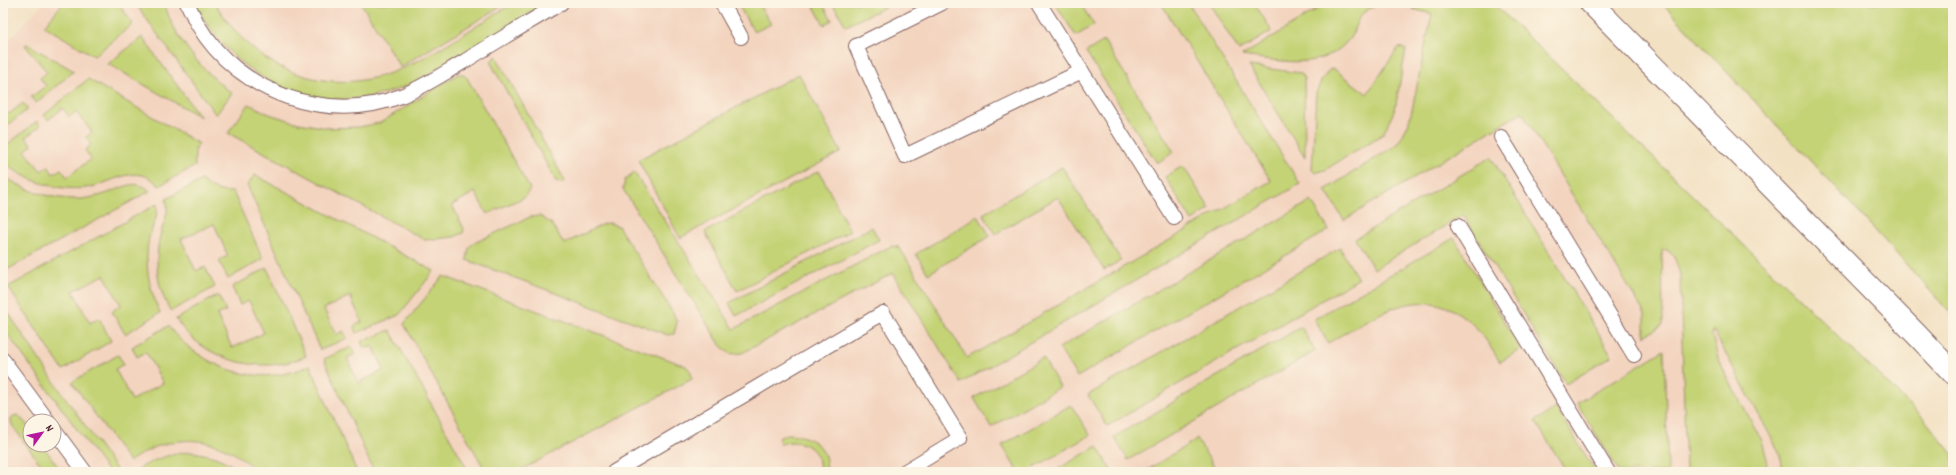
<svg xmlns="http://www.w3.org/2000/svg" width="1956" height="475" viewBox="0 0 1956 475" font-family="Dekko,sans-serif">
<rect width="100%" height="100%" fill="#fcf5e5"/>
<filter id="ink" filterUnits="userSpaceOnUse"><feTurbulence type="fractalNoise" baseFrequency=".025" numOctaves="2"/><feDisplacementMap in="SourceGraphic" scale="8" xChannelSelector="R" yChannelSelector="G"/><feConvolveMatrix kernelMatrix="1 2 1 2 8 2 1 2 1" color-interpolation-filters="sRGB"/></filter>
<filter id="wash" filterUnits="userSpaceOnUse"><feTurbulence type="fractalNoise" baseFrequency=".012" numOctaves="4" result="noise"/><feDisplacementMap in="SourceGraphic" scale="16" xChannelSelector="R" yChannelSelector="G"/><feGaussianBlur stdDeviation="0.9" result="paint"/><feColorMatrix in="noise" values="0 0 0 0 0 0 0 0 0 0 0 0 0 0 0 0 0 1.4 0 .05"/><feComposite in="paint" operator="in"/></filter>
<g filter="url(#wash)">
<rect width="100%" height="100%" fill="#f3e1c3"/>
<path fill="#f3d4bf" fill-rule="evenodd" d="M44,3H1494L1925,420L1953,455V472H3V46ZM30,421H54V445H30Z"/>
<path fill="#c4d376" stroke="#877950" d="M63,3H118L133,24L94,56L44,26Z
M135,3H164C175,39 202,71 232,93L216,115Z
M195,3H215C236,37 262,63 301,75C374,97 421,59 480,24C491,17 502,9 514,4C523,0 538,3 547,3C517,21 487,39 456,58C437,69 418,82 398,89C315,119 233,80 195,3Z
M361,3H507L400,67Z
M737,3H758L771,24L754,32Z
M812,3H822L832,20L824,25Z
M832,3H893L846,26Z
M1055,3H1080L1094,25L1076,36Z
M1161,3H1188L1300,184L961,383L893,273L742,353L730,354L721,346L623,189L625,180L634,172L734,329L891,246L899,247L901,250L967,358L1271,181Z
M1209,3H1254L1272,31L1239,51Z
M1327,3H1384C1376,6 1363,10 1359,18C1355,25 1354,32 1350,38C1324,73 1279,60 1242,56Z
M1402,3H1493L1925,420L1953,455V472H1781L1782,463L1779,452L1713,330L1712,335L1719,362L1762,441L1767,459L1766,472H1686L1680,274L1674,256L1667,250H1662L1663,325L1645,336V314L1522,112L1344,220L1325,190L1398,144L1408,125L1412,110L1432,14L1413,9L1409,5Z
M1662,3H1953V316L1864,218Z
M142,37L200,117L108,64Z
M1104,41L1174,152L1157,163L1086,52Z
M27,44L74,71L36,103L31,97L46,86L40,78L47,72L25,45Z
M1399,47L1406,49L1395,109L1383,134L1325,170L1315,173L1312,170L1316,93L1321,81L1330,69H1334L1367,94Z
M496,56L565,181L561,183L556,181L492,65V60Z
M1249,66L1300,73L1304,78L1305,157Z
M458,74H463L467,78L530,189L527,194L523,198L487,214L475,192L452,205L464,229L463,233L454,237L425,240L228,133L249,104L269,114L298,123L328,128L359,127L380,123Z
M799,74L841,152L680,238L638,160Z
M88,79L199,144L195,150V166L159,186C138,160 110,185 86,188C56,191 25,181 3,161V148L37,121L40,126L26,137L32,145L25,151L41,171L48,166L53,174L61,169L67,177L91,159L85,150L91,145L86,137L92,132L76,112L69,117L63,108L48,120L44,115Z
M23,103L28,109L3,129V108L9,114Z
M1491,157L1612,356L1566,384L1463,215L1374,269L1355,239Z
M1183,166L1210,209L1192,221L1165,177Z
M1062,167L1121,260L1104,270L1058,197L995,234L983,214Z
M819,171L850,231L737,291L705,232Z
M3,175C24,191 53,200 81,199C90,198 99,196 108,193C122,188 136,178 150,191L3,272Z
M255,175L434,271L399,315L357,333L354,326L362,322L350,296L324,309L336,335L343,331L347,338L320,350L247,185Z
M202,180C210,190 221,192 233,192L263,259L228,279L219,260L228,256L214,224L181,239L196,271L205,267L215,287L171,311C156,289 154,258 161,232C164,221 170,212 166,199Z
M1311,201L1329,230L1077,377L1059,348Z
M157,204C159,215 152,227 149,237C144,265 149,288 160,313L125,334L112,311L121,305L104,275L73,291L90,323L99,318L111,341L63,370L8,287Z
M540,216L552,224L564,244L603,224L609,223L618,226L673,313L677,322L674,334L668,335L467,260L469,248L472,244L530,217Z
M978,216L990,236L928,274L916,254Z
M872,227L879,240L736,316L729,303Z
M1454,238L1521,349L1500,362C1493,352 1487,340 1479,331C1429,275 1378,314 1328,343L1314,319Z
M1340,248L1358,279L1107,426L1088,395Z
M267,268L306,356C262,377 202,360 176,319L218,295L226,311L217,315L232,348L264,333L249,301L240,305L232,287Z
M443,276L686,366L691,372L692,379L517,472H486L404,324Z
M3,305L55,383L118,472H108L3,328Z
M168,326C201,368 260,390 310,365L357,472H258C219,434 173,430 129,462L72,382L118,355L124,364L115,369L132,400L163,383L146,352L137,357L132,347Z
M1301,327L1315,351L1128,460L1114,437Z
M390,330L469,472H374L324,359L351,347L355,354L347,358L358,383L384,370L373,346L365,349L361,342Z
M1664,350L1668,472H1619L1577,403Z
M1043,358L1060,387L991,427L974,398Z
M1071,405L1090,435L1027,472H1018L1002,445Z
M1556,408L1596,472H1567L1535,421Z
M18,415L30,428V445H42L62,472H46L12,425L11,420L13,416Z
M788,434C810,435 830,447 826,472H819C823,449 801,437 781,444L778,438Z
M1197,439L1217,472H1144Z
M1097,446L1111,470L1108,472H1053Z
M190,452C209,454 226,459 240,472L136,471C153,459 169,454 190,452Z"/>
</g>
<g filter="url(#ink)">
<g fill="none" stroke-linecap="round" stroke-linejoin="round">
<g stroke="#856360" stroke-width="16">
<path id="service" d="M187,3C191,10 194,18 198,25C238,93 328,125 401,96C424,87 444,73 465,61C497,41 529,22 561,3
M722,3L741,37
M942,3L856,46L905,156L1082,71
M1039,3L1174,218
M1501,137L1634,355
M1458,226L1608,472
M3,360L48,421
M54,430L85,472
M614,472L883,313L960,438L904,472"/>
</g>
<g stroke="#856360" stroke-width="24">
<path id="trunk" d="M1591,3L1917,335L1953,373"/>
</g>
<use href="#service" stroke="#fff" stroke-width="14"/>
<use href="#trunk" stroke="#fff" stroke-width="22"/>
</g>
</g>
<rect width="1956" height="475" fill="none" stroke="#fcf5e5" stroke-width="16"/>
<g transform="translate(42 433) rotate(57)"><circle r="19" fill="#fcf5e5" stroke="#b59f9b"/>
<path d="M0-3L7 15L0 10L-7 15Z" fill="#b5179e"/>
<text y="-6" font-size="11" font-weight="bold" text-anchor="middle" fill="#4a1f2b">N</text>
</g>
</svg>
